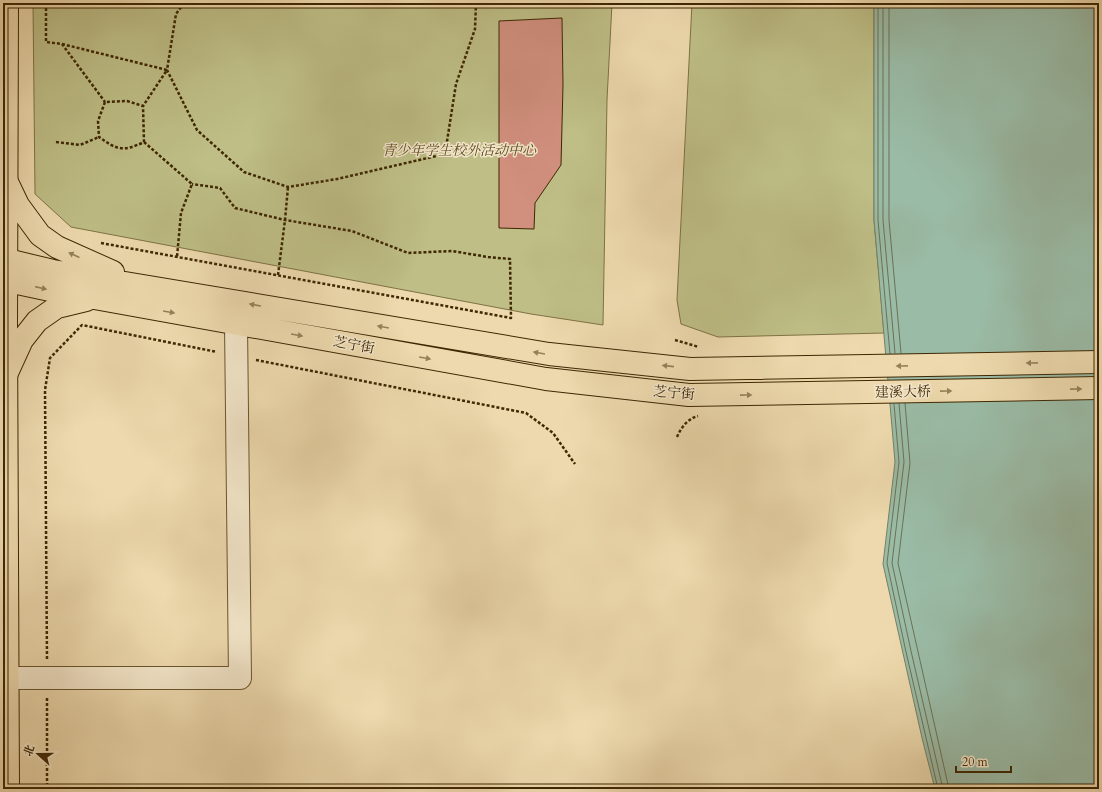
<svg xmlns="http://www.w3.org/2000/svg" width="1102" height="792" viewBox="0 0 1102 792" font-family="Cardo,'Noto Serif SC',serif">
<rect width="100%" height="100%" fill="#edd9ad"/>
<filter id="stains"><feTurbulence type="fractalNoise" baseFrequency=".005" numOctaves="4"/><feColorMatrix values="0 0 0 0 .2 0 0 0 0 .09 0 0 0 0 .02 0 0 0 .5 -.17"/></filter>
<radialGradient id="worn" r=".72"><stop offset=".6" stop-color="#630" stop-opacity="0"/><stop offset="1" stop-color="#630" stop-opacity=".3"/></radialGradient>
<path fill="#bebe86" stroke="#7e7244" d="M33,3H612L607,100L603,325L531,314L71,227L35,194Z
M692,3H874V220L884,333L718,337L681,324L677,300Z"/>
<path fill="#9abba6" stroke="#758065" d="M874,3H1099V789H935L922,738L883,564L895,462L874,220Z"/>
<g fill="none" stroke-linecap="round" stroke-linejoin="round">
<path stroke="#6c7154" stroke-width="1" d="M878,3V220L890,354
M883,3V220L895,353
M889,3V220L901,353
M899,403L904,462L892,563L911,651L943,789
M905,403L910,463L898,563L949,789
M894,404L899,462L887,563L906,652L938,789"/>
</g>
<path fill="#d18f7e" stroke="#3e2703" d="M562,18L563,85L561,165L535,203L534,229L499,228V21Z"/>
<g fill="none" stroke-linecap="round" stroke-linejoin="round">
<g stroke="#6a542e" stroke-width="24">
<path id="minor" d="M7,678H240L236,324"/>
</g>
<g stroke="#3e2703" stroke-width="24">
<path id="major" d="M6,180L18,205L40,235L57,247L113,272
M3,259L53,271L549,354L690,369L1099,362
M3,280L50,290L546,379L689,395L1099,388
M6,375L22,340L37,321L57,307L86,300"/>
</g>
<g stroke="#3e2703" stroke-width="24">
<path id="highway" d="M7,3L6,325L8,789"/>
</g>
<path stroke="#3e2703" stroke-width="2.5" stroke-dasharray="3 2" stroke-linecap="butt" d="M46,3V42L62,44L105,102
M184,3L176,14L167,70L197,130L244,172L288,187L337,179L445,154L456,84L475,29L476,3
M62,44L167,70L143,106
M127,101L143,106L144,142C123,152 117,150 99,137L98,121L105,102Z
M56,142L80,145L99,137
M144,142L192,184L181,213L177,257
M101,243L511,318L510,259L488,257L452,251L408,253L352,231L285,220L235,208L220,188L192,184
M278,275L285,220L288,187
M675,340L699,347
M256,360L526,413L553,433L575,464
M677,437C681,428 687,419 698,416
M47,659L45,390L50,358L82,325L217,352
M47,698V789"/>
<use href="#minor" stroke="#f3e6ca" stroke-width="22"/>
<use href="#major" stroke="#edd9ad" stroke-width="22"/>
<use href="#highway" stroke="#edd9ad" stroke-width="22"/>
</g>
<defs><path id="oneway-solid" d="M-6-.8H1V-3.2L6.5 0L1 3.2V.8H-6Z"/></defs>
<g fill="#968058">
<use href="#oneway-solid" transform="translate(74 255) rotate(-155)"/>
<use href="#oneway-solid" transform="translate(41 288) rotate(13)"/>
<use href="#oneway-solid" transform="translate(255 305) rotate(-170)"/>
<use href="#oneway-solid" transform="translate(169 312) rotate(10)"/>
<use href="#oneway-solid" transform="translate(383 327) rotate(-170)"/>
<use href="#oneway-solid" transform="translate(297 335) rotate(10)"/>
<use href="#oneway-solid" transform="translate(539 353) rotate(-170)"/>
<use href="#oneway-solid" transform="translate(425 358) rotate(10)"/>
<use href="#oneway-solid" transform="translate(1032 363) rotate(179)"/>
<use href="#oneway-solid" transform="translate(668 366) rotate(-174)"/>
<use href="#oneway-solid" transform="translate(902 366) rotate(179)"/>
<use href="#oneway-solid" transform="translate(1076 389) rotate(-1)"/>
<use href="#oneway-solid" transform="translate(946 391) rotate(-1)"/>
<use href="#oneway-solid" transform="translate(746 395) rotate(-1)"/>
</g>
<g text-anchor="middle" dominant-baseline="central" stroke-width="3" stroke-linejoin="round" paint-order="stroke">
<g font-size="14" font-style="italic" fill="#5e4d24" stroke="#f3e6ca">
<text x="459" y="150">青少年学生校外活动中心</text>
</g>
<g font-size="14" fill="#3e2703" stroke="#f3e6ca">
<text transform="translate(354 345) rotate(10)">芝宁街</text>
<text transform="translate(903 392) rotate(-1)">建溪大桥</text>
<text transform="translate(674 393) rotate(5)">芝宁街</text>
</g>
</g>
<rect width="1102" height="792" fill="none" stroke="#edd9ad" stroke-width="16"/>
<rect x="4" y="4" width="1094" height="784" fill="none" stroke="#3e2703" stroke-width="2"/>
<rect x="8" y="8" width="1086" height="776" fill="none" stroke="#3e2703"/>
<g transform="translate(38 754) rotate(291)" stroke="#f3e6ca" stroke-width="3" paint-order="stroke">
<path d="M0-3L7 15L0 10L-7 15Z" fill="#3e2703"/>
<text y="-6" font-size="11" font-weight="bold" text-anchor="middle" fill="#3e2703">北</text>
</g>
<path d="M956 766v6h55v-6" fill="none" stroke="#3e2703" stroke-width="2"/>
<text x="962" y="766" font-size="12" fill="#3e2703" stroke="#f3e6ca" stroke-width="3" paint-order="stroke">20 m</text>
<rect width="100%" height="100%" filter="url(#stains)"/>
<rect width="100%" height="100%" fill="url(#worn)"/>
</svg>
